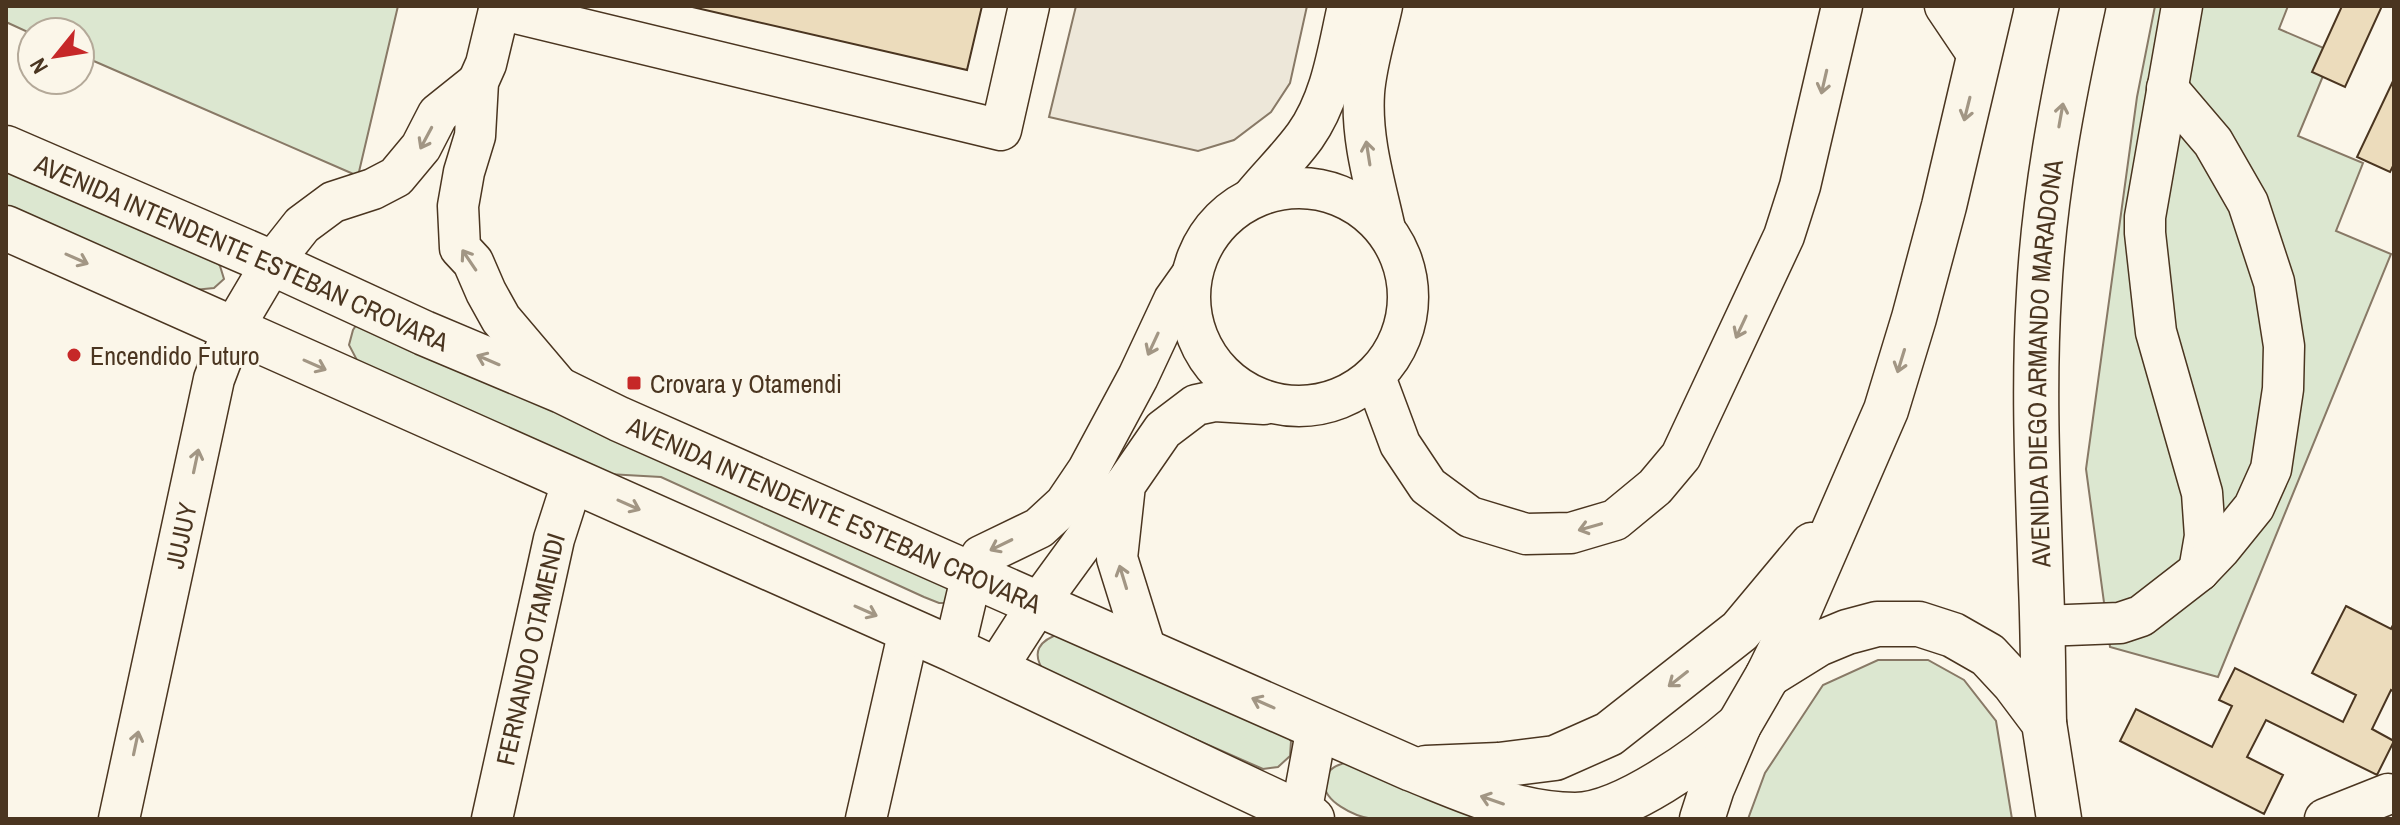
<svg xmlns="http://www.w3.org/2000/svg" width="2400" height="825" viewBox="0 0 2400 825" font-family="'Archivo Narrow',sans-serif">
<rect width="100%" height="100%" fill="#fbf6e9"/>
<path fill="#dce7d0" stroke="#887966" stroke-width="2" d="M6,6H398L358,176L80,55V32H32V34L6,22Z
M2155,6H2288L2279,29L2333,52L2298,136L2363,163L2336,231L2391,254L2218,677L2110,647L2086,469L2137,97Z
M6,160L210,253L220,266L224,279L214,288L194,290L6,207Z
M357,324L952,587L949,603H939L924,597L661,477L608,474L359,364L349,345L353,330Z
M1062,633L1281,729L1291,741L1290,756L1278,767L1263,769L1045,673C1030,652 1039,640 1062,633Z
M1878,660H1928L1964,680L1996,721L2012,819H1748L1765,773L1823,685Z
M1348,762L1493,819C1454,819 1413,822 1373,819C1356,817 1320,801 1325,780C1328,768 1337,765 1348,762Z"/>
<path fill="#ede7d9" stroke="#887966" stroke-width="2" d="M1076,6H1307L1290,83L1271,112L1234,140L1198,151L1049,117Z"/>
<path fill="#ecdcbc" stroke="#4a3520" stroke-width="2" d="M688,6H982L967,70Z
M2342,6H2382L2345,87L2312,72Z
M2394,79V164L2390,172L2357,157Z
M2346,606L2391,629L2394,623V692L2391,690L2372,729L2394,741L2377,775L2266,720L2247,757L2283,775L2264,814L2120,741L2136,709L2212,747L2232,706L2219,700L2235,668L2343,722L2356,695L2312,673Z"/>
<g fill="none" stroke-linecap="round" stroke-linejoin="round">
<g stroke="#4a3520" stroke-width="43">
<g id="minor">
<path d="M500,6L486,64L478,82L475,136L464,172L458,206L460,248L473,262L486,292L501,319L562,391"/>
<path d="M1382,6C1376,34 1366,64 1364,93C1361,139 1375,184 1385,229"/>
<path d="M1945,6L1980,58"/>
<path d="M2182,6L2145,217V233L2156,332L2202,493L2205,536L2199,571"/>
<path d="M499,9L1001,130L1029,6"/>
<circle cx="1299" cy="297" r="109"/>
<path d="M1252,198C1269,177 1289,158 1305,136C1332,98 1338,50 1348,6"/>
<path d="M1375,377L1400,444L1428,486L1470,517L1526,534L1571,533L1615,520L1655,487L1681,456L1784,236L1800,186L1842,6"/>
<path d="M2042,626L2120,623L2141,616L2199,571L2220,549L2254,507L2271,469L2283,389L2284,346L2274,282L2248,203L2213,142L2167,88"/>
<path d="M954,650L972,574L981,556L1039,528L1065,504L1088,470L1138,377L1174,300L1191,276"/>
<path d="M1146,651L1117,558L1125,485L1163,430L1196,405L1215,401L1264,404"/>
<path d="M996,669L1038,604L1124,486"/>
<path id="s1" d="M119,819L214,379L233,329L272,263L302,225L333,202L373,189L396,177L421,147L438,114L478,82"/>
<path id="s2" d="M492,819L554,539L573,480"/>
<path d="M866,819L909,630"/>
<path d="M1300,819L1317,727"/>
<path d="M2325,819L2388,794"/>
</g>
</g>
<g stroke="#4a3520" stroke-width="47">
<g id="major">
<path id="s3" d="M6,148L272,263L424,333L562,391L619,419L1412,769C1465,790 1517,815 1575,815C1623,815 1703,756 1739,725"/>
<path d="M6,228L954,650L1312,819"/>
<path d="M1768,675L1818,644L1847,632L1877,624H1919L1953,635L1988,655L2014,683L2044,723L2059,819"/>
<path id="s4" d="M2044,723C2043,676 2043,630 2041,584C2038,486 2033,390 2039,293C2044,196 2062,101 2083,6"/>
<path d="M1426,768L1499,765L1555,758L1609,734L1740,631L1812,545"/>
<path d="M1702,819L1712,788L1739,725L1768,675L1793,624L1886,410L1914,318L1944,206L1991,6"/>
</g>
</g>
<use href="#minor" stroke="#fbf6e9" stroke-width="40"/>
<use href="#major" stroke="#fbf6e9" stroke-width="44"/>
</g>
<defs><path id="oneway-shaft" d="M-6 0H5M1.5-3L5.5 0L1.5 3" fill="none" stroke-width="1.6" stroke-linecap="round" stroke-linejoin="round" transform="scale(2)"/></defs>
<g stroke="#a29684">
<use href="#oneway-shaft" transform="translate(1824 82) rotate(103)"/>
<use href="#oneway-shaft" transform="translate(1967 109) rotate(104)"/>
<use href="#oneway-shaft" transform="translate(2061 115) rotate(-80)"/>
<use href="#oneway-shaft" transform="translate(426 138) rotate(118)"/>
<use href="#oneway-shaft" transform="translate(1368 153) rotate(-99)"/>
<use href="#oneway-shaft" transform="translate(77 259) rotate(24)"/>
<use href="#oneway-shaft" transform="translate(469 260) rotate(-124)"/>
<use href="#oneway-shaft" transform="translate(1741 327) rotate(115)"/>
<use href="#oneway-shaft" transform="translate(1153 344) rotate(115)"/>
<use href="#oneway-shaft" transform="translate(488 360) rotate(-157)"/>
<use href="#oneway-shaft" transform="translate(1901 361) rotate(107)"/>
<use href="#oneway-shaft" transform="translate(315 365) rotate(24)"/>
<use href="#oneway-shaft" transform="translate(196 461) rotate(-78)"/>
<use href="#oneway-shaft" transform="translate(629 505) rotate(24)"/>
<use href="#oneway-shaft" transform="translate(1590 527) rotate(164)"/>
<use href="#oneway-shaft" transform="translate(1001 545) rotate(154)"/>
<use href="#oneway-shaft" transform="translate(1123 577) rotate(-107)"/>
<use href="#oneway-shaft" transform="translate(866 611) rotate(24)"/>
<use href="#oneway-shaft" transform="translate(1678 679) rotate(142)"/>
<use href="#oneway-shaft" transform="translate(1263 703) rotate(-156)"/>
<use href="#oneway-shaft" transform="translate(136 743) rotate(-78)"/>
<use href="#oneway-shaft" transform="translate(1492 800) rotate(-161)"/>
</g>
<g fill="#c62828" stroke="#fbf6e9" stroke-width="3">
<circle cx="74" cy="355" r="8"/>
<rect x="626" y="375" width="16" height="16" rx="4"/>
</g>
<g text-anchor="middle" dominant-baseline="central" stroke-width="6" stroke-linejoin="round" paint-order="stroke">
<g font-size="26" fill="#4a3520" stroke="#fbf6e9">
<text stroke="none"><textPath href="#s3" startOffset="258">AVENIDA INTENDENTE ESTEBAN CROVARA</textPath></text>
<text stroke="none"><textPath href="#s4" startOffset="360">AVENIDA DIEGO ARMANDO MARADONA</textPath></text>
<text stroke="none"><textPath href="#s3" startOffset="906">AVENIDA INTENDENTE ESTEBAN CROVARA</textPath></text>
<text stroke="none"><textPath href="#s1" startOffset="290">JUJUY</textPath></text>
<text stroke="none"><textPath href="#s2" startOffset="174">FERNANDO OTAMENDI</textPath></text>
</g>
<g font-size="26" fill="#4a3520" stroke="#fbf6e9" text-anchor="start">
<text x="90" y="355">Encendido Futuro</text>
<text x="650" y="383">Crovara y Otamendi</text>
</g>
</g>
<rect width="2400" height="825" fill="none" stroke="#4a3520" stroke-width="16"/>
<g transform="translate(56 56) rotate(240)"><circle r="38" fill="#fbf6e9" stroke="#b4a999" stroke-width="2"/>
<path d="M0-6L14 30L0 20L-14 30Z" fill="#c62828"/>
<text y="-12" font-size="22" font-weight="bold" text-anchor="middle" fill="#4a3520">N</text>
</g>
</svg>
